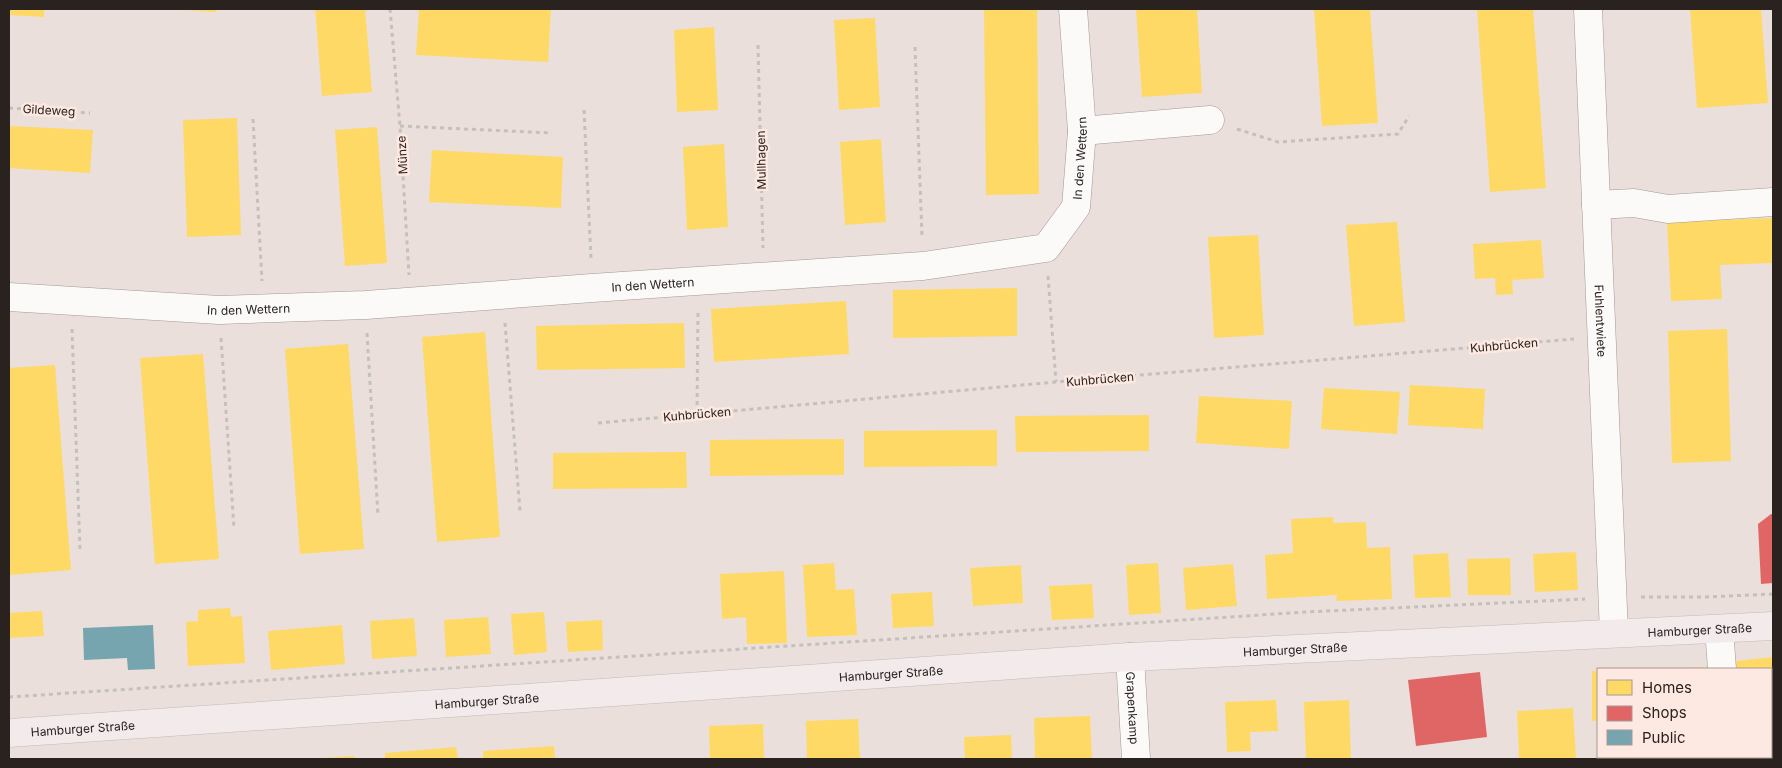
<svg xmlns="http://www.w3.org/2000/svg" width="1782" height="768" viewBox="0 0 1782 768" font-family="Inter,sans-serif">
<rect width="100%" height="100%" fill="#eadfda"/>
<path fill="#ffd966" d="M9,9H44V17L9,15Z
M187,9H216V12L187,10Z
M315,9H365L372,92L322,96Z
M419,9H551L548,62L416,55Z
M984,9H1037L1039,194L986,195Z
M1136,9H1197L1202,93L1142,97Z
M1314,9H1370L1378,123L1322,126Z
M1477,9H1533L1546,188L1490,192Z
M1690,9H1761L1768,103L1697,108Z
M875,18L880,107L839,110L834,20Z
M714,27L718,110L677,112L674,30Z
M237,118L241,235L187,237L183,120Z
M9,126L93,130L90,173L9,168Z
M377,127L387,263L345,266L335,130Z
M881,139L886,222L845,225L840,142Z
M724,144L728,227L687,230L683,147Z
M432,150L563,157L561,208L429,202Z
M1773,218V263L1720,265L1722,299L1671,301L1667,222Z
M1397,222L1405,322L1354,326L1346,225Z
M1258,235L1264,335L1214,338L1208,237Z
M1541,240L1544,278L1512,280L1513,294L1496,295L1495,278L1475,279L1473,244Z
M1017,288V336L893,338V290Z
M846,301L849,354L714,362L711,309Z
M684,323L685,368L537,370L536,326Z
M1727,329L1731,461L1672,463L1668,331Z
M485,332L500,537L437,542L422,337Z
M348,344L364,549L300,554L285,349Z
M203,354L219,559L155,564L140,358Z
M55,365L71,570L9,575V368Z
M1410,385L1485,389L1483,429L1408,425Z
M1324,388L1400,392L1397,434L1321,429Z
M1199,396L1292,401L1289,449L1196,443Z
M1149,415V451L1016,452L1015,416Z
M997,430V466L864,467V431Z
M844,439V475L710,476V440Z
M686,452L687,488L553,489V453Z
M1333,517V523L1366,522L1367,548L1390,547L1392,599L1336,601L1337,595L1267,599L1265,555L1293,553L1291,519Z
M1576,552L1578,590L1535,592L1533,554Z
M1448,553L1451,597L1415,598L1413,555Z
M1510,558L1511,595H1468L1467,559Z
M834,563L836,590L854,589L857,635L807,637L803,565Z
M1158,563L1161,613L1129,615L1126,565Z
M1233,564L1237,606L1186,610L1183,568Z
M1021,565L1023,603L973,606L970,568Z
M784,571L787,643L747,644L746,617L722,619L720,574Z
M1092,584L1094,618L1052,620L1049,586Z
M932,592L934,626L893,628L891,594Z
M230,608L231,617L242,616L245,663L188,666L186,622L198,621V610Z
M42,611L44,636L9,638V613Z
M544,612L547,652L514,655L511,614Z
M488,617L491,654L446,657L444,620Z
M414,618L417,656L372,659L370,621Z
M602,620L603,650L568,652L566,622Z
M342,625L345,664L271,670L268,631Z
M1773,657V751H1771V669H1728L1727,662Z
M1700,667V669H1686V668Z
M1592,671H1598V721H1592Z
M1276,700L1278,731L1250,732L1251,751L1227,752L1225,702Z
M1349,700L1351,759H1306L1304,702Z
M1573,708L1576,759H1519L1517,711Z
M1090,716L1092,759H1035L1034,718Z
M858,719L860,759H807L806,721Z
M763,724L764,759H710L709,726Z
M1011,735L1012,759H965L964,737Z
M554,746L555,759H483V751Z
M456,747L458,759H385V753Z
M354,756L355,759H323V758Z"/>
<path fill="#e06666" d="M1771,514H1773V583L1761,584L1758,524Z
M1480,672L1487,737L1416,746L1408,680Z"/>
<path fill="#76a5af" d="M153,625L155,669L128,670L127,658L84,660L83,628Z"/>
<g fill="none" stroke-linecap="round" stroke-linejoin="round">
<g stroke="#a19995" stroke-width="29">
<g id="minor">
<path id="s1" d="M1588,9L1614,633"/>
<path d="M1082,131L1210,120"/>
<path d="M1596,205L1634,203L1668,209L1773,202"/>
<path id="s2" d="M9,297L219,310L366,305L592,288L923,266L1046,248L1076,207L1082,131L1073,9"/>
<path d="M1719,629L1722,669"/>
<path id="s3" d="M1130,657L1136,759"/>
<path d="M1729,757V759"/>
</g>
</g>
<g stroke="#c1bbb8" stroke-width="29">
<g id="major">
<path id="s4" d="M9,733L1130,657L1773,626"/>
</g>
</g>
<path stroke="#c4c0be" stroke-width="3" stroke-dasharray="4 4" stroke-linecap="butt" d="M390,9L400,126L409,275
M758,45L763,248
M915,47L922,237
M9,108L90,113
M584,110L591,259
M253,119L262,281
M400,126L552,133
M1237,129L1278,142L1398,134L1409,116
M1048,276L1056,382
M505,323L520,511
M72,329L80,550
M367,333L378,516
M221,338L234,528
M697,413L698,309
M598,423L1056,382L1574,339
M1641,597H1706L1773,594
M9,697L1306,612L1585,599"/>
<use href="#minor" stroke="#fcfaf9" stroke-width="28"/>
<use href="#major" stroke="#f3eaeb" stroke-width="28"/>
</g>
<g text-anchor="middle" dominant-baseline="central" stroke-width="5" stroke-linejoin="round" paint-order="stroke">
<g font-size="12" fill="#29221f" stroke="#fde9e1">
<text transform="translate(49 110) rotate(3)">Gildeweg</text>
<text transform="translate(402 155) rotate(-93)">Münze</text>
<text stroke="none"><textPath href="#s2" startOffset="1140">In den Wettern</textPath></text>
<text transform="translate(761 160) rotate(-91)">Mullhagen</text>
<text stroke="none"><textPath href="#s2" startOffset="645">In den Wettern</textPath></text>
<text stroke="none"><textPath href="#s2" startOffset="240">In den Wettern</textPath></text>
<text stroke="none"><textPath href="#s1" startOffset="312">Fuhlentwiete</textPath></text>
<text transform="translate(1504 345) rotate(-5)">Kuhbrücken</text>
<text transform="translate(1100 379) rotate(-5)">Kuhbrücken</text>
<text transform="translate(697 414) rotate(-5)">Kuhbrücken</text>
<text stroke="none"><textPath href="#s4" startOffset="1694">Hamburger Straße</textPath></text>
<text stroke="none"><textPath href="#s4" startOffset="1289">Hamburger Straße</textPath></text>
<text stroke="none"><textPath href="#s4" startOffset="884">Hamburger Straße</textPath></text>
<text stroke="none"><textPath href="#s4" startOffset="479">Hamburger Straße</textPath></text>
<text stroke="none"><textPath href="#s3" startOffset="51">Grapenkamp</textPath></text>
<text stroke="none"><textPath href="#s4" startOffset="74">Hamburger Straße</textPath></text>
</g>
</g>
<rect width="1782" height="768" fill="none" stroke="#29221f" stroke-width="20"/>
<rect x="1597" y="668" width="175" height="90" fill="#fde9e1" stroke="#a89993"/>
<rect x="1607" y="680" width="25" height="15" fill="#ffd966" stroke="#a89993"/>
<text x="1642" y="693" font-size="15" fill="#29221f">Homes</text>
<rect x="1607" y="706" width="25" height="15" fill="#e06666" stroke="#a89993"/>
<text x="1642" y="718" font-size="15" fill="#29221f">Shops</text>
<rect x="1607" y="730" width="25" height="15" fill="#76a5af" stroke="#a89993"/>
<text x="1642" y="743" font-size="15" fill="#29221f">Public</text>
</svg>
